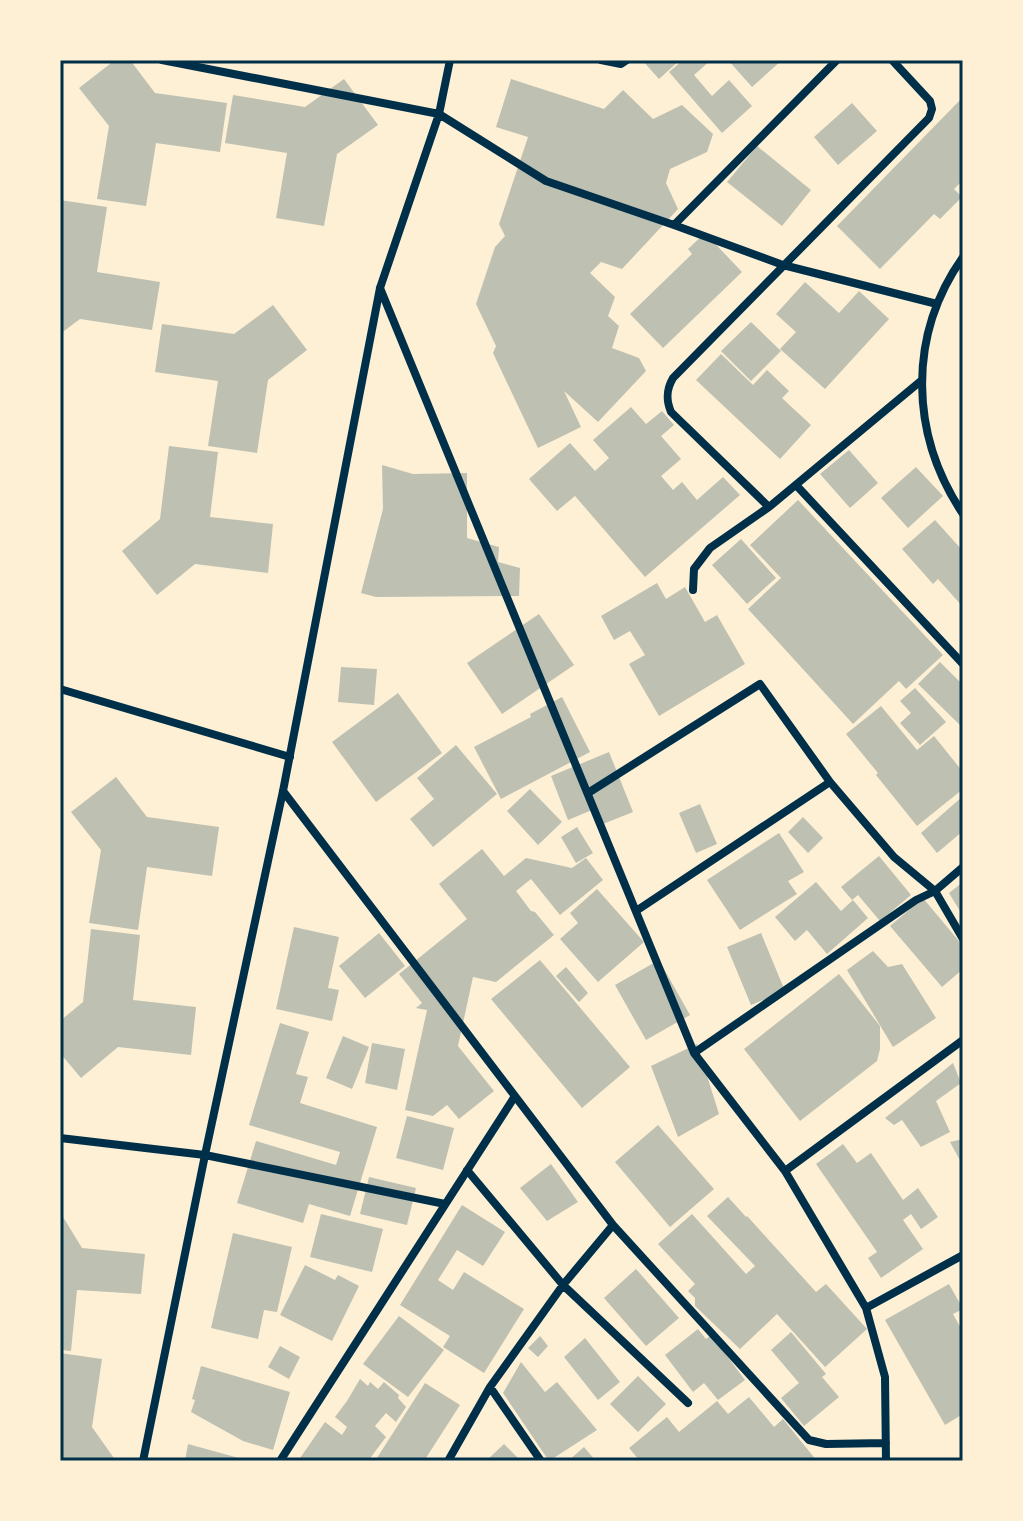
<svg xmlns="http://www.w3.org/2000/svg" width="1023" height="1521" viewBox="0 0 1023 1521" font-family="Barlow,sans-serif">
<rect width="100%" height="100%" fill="#fdf0d5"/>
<path fill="#bec0b2" d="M115,60H130L155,93L227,103L220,152L156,143L146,206L97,199L109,126L79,88Z
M642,60H680L659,79Z
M683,60H711L694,75L712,96L729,80L752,106L722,133L669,72Z
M728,60H782L752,87Z
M344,79L378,125L337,154L324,226L276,218L287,153L225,143L233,95L305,107Z
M511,79L604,109L623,90L653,119L682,105L713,134L707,152L670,169L666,183L678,209L622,269L601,262L590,273L615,297L608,316L619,326L612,348L639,358L646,371L598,422L564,391L581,427L538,448L493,353L496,346L476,304L495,247L505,236L499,224L528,137L496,127Z
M963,97V180L954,189L962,197L940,219L934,214L880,269L837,226Z
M852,103L877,131L838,165L814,137Z
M757,146L811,190L782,226L727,182Z
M60,200L107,207L97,272L160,282L152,330L80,319L60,334Z
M705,233L742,272L663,348L630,314L692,254L688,249Z
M805,282L839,313L859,291L889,319L825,389L780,349L796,332L776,314Z
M273,305L307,350L268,380L257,453L208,446L218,381L155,372L162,324L234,334Z
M751,322L781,351L751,381L721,351Z
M721,354L753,385L767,370L789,391L782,398L811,425L780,459L696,380Z
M631,407L646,424L662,411L674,425L661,436L681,459L661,476L673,490L682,482L697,500L723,477L740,495L645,577L575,496L557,511L529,479L570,443L595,471L609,458L593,440Z
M169,446L218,452L210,517L273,524L268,573L195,564L157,595L122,551L160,519Z
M849,450L878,483L850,508L820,474Z
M382,465L413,474L467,473V538L499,547L498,562L520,568L519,596L376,597L361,593L383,509Z
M916,467L943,496L908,528L881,498Z
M798,500L943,655L906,689L899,681L853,724L748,609L781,578L750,545Z
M935,520L962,550L963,549V607L938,579L933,584L902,549Z
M741,539L776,578L747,604L712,565Z
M657,583L666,599L685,587L705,622L717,615L745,664L659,716L629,664L645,655L630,631L614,640L601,616Z
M539,614L574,665L502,714L467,663Z
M940,662L963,685V728L918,684Z
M341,667L377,669L374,705L338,702Z
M915,688L946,722L920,745L900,723L911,713L900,701Z
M398,693L442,753L376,802L332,742Z
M562,697L590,752L501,799L474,747L531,717L530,714Z
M881,706L917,750L934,736L963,772V789L917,826L876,775L878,773L846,734Z
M456,745L497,794L433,847L410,819L434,799L417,778Z
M609,752L633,812L598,826L592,810L568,820L551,776Z
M116,777L147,817L219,827L212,876L147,867L138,930L89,923L101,850L71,812Z
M530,789L562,822L538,845L507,811Z
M963,796V831L937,853L921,833Z
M700,804L717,844L696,853L679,813Z
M803,817L823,838L808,853L788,832Z
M577,827L593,853L576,863L561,837Z
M779,833L804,872L788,881L797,894L740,930L707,880Z
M482,849L504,876L526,858L572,868L586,858L603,880L560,915L531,879L516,891L531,911L535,912L554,935L496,982L473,977L458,1046L494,1091L459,1119L447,1105L433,1116L405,1110L427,1010L416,1008L422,1003L399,974L467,919L439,884Z
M879,856L911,895L880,921L858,895L852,900L841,887Z
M816,882L841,911L853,900L868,918L827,954L807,930L795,941L775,917Z
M963,882V916L949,893Z
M597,889L644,942L598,982L560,939L578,923L570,913Z
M923,898L963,946V969L942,987L890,926Z
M294,927L339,937L328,988L339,990L332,1021L276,1009Z
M91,929L140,935L133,1000L196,1007L191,1055L118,1047L81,1078L60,1053V1021L83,1002Z
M379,933L405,966L365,998L339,966Z
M761,933L785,991L751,1005L727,947Z
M873,951L888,967L902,964L936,1018L893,1047L847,970Z
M540,960L630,1067L582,1108L491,999Z
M659,960L690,1015L646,1040L615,985Z
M566,967L588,993L579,1002L556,976Z
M839,974L880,1026V1049L877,1061L800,1121L744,1049Z
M280,1023L309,1032L296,1074L308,1077L300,1103L377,1127L350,1216L309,1204L303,1223L237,1203L256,1141L336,1165L340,1152L249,1125Z
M343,1036L369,1047L352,1089L326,1078Z
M372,1043L405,1049L397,1090L365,1083Z
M697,1044L719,1114L678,1137L651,1066Z
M953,1063L961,1083L936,1101L950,1132L921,1147L902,1120L894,1125L885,1118Z
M407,1116L454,1128L443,1170L396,1158Z
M658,1125L714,1189L670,1227L615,1162Z
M963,1139V1166L950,1142Z
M843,1144L857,1163L871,1153L903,1200L918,1188L938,1217L921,1229L911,1214L903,1220L923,1249L881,1278L868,1258L877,1252L816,1164Z
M551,1164L578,1202L547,1221L520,1188Z
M369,1177L416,1188L407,1225L360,1214Z
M728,1197L746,1217L747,1216L816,1292L826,1284L867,1329L825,1367L777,1314L740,1349L695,1306V1298L688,1291L695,1284L658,1244L692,1214L746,1274L755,1266L707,1216Z
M462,1205L505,1232L483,1266L457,1250L438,1280L453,1290L464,1272L524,1309L484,1373L443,1347L450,1336L400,1305Z
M60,1212L82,1248L145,1254L141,1294L77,1290L71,1351L60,1350Z
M321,1214L383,1229L372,1272L310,1257Z
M233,1233L292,1247L277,1312L264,1310L258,1339L211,1328Z
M305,1265L335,1280L338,1275L359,1286L332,1341L280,1315Z
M636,1269L679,1318L646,1346L604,1298Z
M949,1284L963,1309L953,1314L963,1332V1414L945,1425L885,1320Z
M399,1316L444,1350L408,1397L363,1364Z
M698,1329L706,1339L711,1335L745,1380L718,1400L704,1383L693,1392L665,1355Z
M791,1332L826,1374L822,1377L839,1397L804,1426L781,1398L799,1383L771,1350Z
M540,1336L548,1346L538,1357L528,1348Z
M585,1338L620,1382L598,1400L564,1357Z
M280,1346L300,1357L289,1379L268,1367Z
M60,1353L102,1359L92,1427L116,1461H60Z
M521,1362L545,1392L557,1382L597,1430L549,1461L503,1393Z
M201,1366L290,1392L273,1450L243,1441L191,1412L195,1400L192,1399Z
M638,1376L666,1404L638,1432L610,1404Z
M360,1379L368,1386L370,1382L378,1389L384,1382L399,1395L398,1398L406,1407L396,1422L386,1413L375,1426L386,1437L368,1461H355L353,1459L351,1461H298L325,1422L342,1435L347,1427L335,1417L347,1401Z
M425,1383L460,1405L424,1461H375Z
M749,1397L774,1427L783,1419L817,1461H640L629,1448L667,1417L679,1432L717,1401L728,1414Z
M188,1444L246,1460L245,1461H185Z
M504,1444L521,1461H486Z
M584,1447L595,1460L593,1461H568Z"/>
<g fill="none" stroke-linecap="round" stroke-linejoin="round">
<path stroke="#003049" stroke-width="8" d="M162,60L439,114L546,181L674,225L783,265L937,304
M601,60L621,64L627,60
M674,225L837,60
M963,257C907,336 910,435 963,514
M380,288L694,1053L785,1171L866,1308L885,1377L886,1461
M796,485L963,664
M769,507L671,412C666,400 666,390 673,378L929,118L932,109L930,101L892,60
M693,590L694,569L710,548L769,507L922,380
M60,689L290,757
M283,791L613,1225L809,1440L826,1444L886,1443
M588,793L760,684L830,782L894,857L935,891L963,939
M636,911L830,782
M694,1053L916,900L935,891L963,867
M60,1138L205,1155L445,1204
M467,1170L563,1285L688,1403
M785,1171L963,1040
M866,1308L963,1255
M490,1387L541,1461
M143,1461L205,1155L283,791L380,288L439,114L450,60
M280,1461L515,1096
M448,1461L490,1387L563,1285L613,1225"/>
</g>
<rect width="1023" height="1521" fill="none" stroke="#fdf0d5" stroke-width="124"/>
<rect x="62" y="62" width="899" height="1397" fill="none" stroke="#003049" stroke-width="3"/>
</svg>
